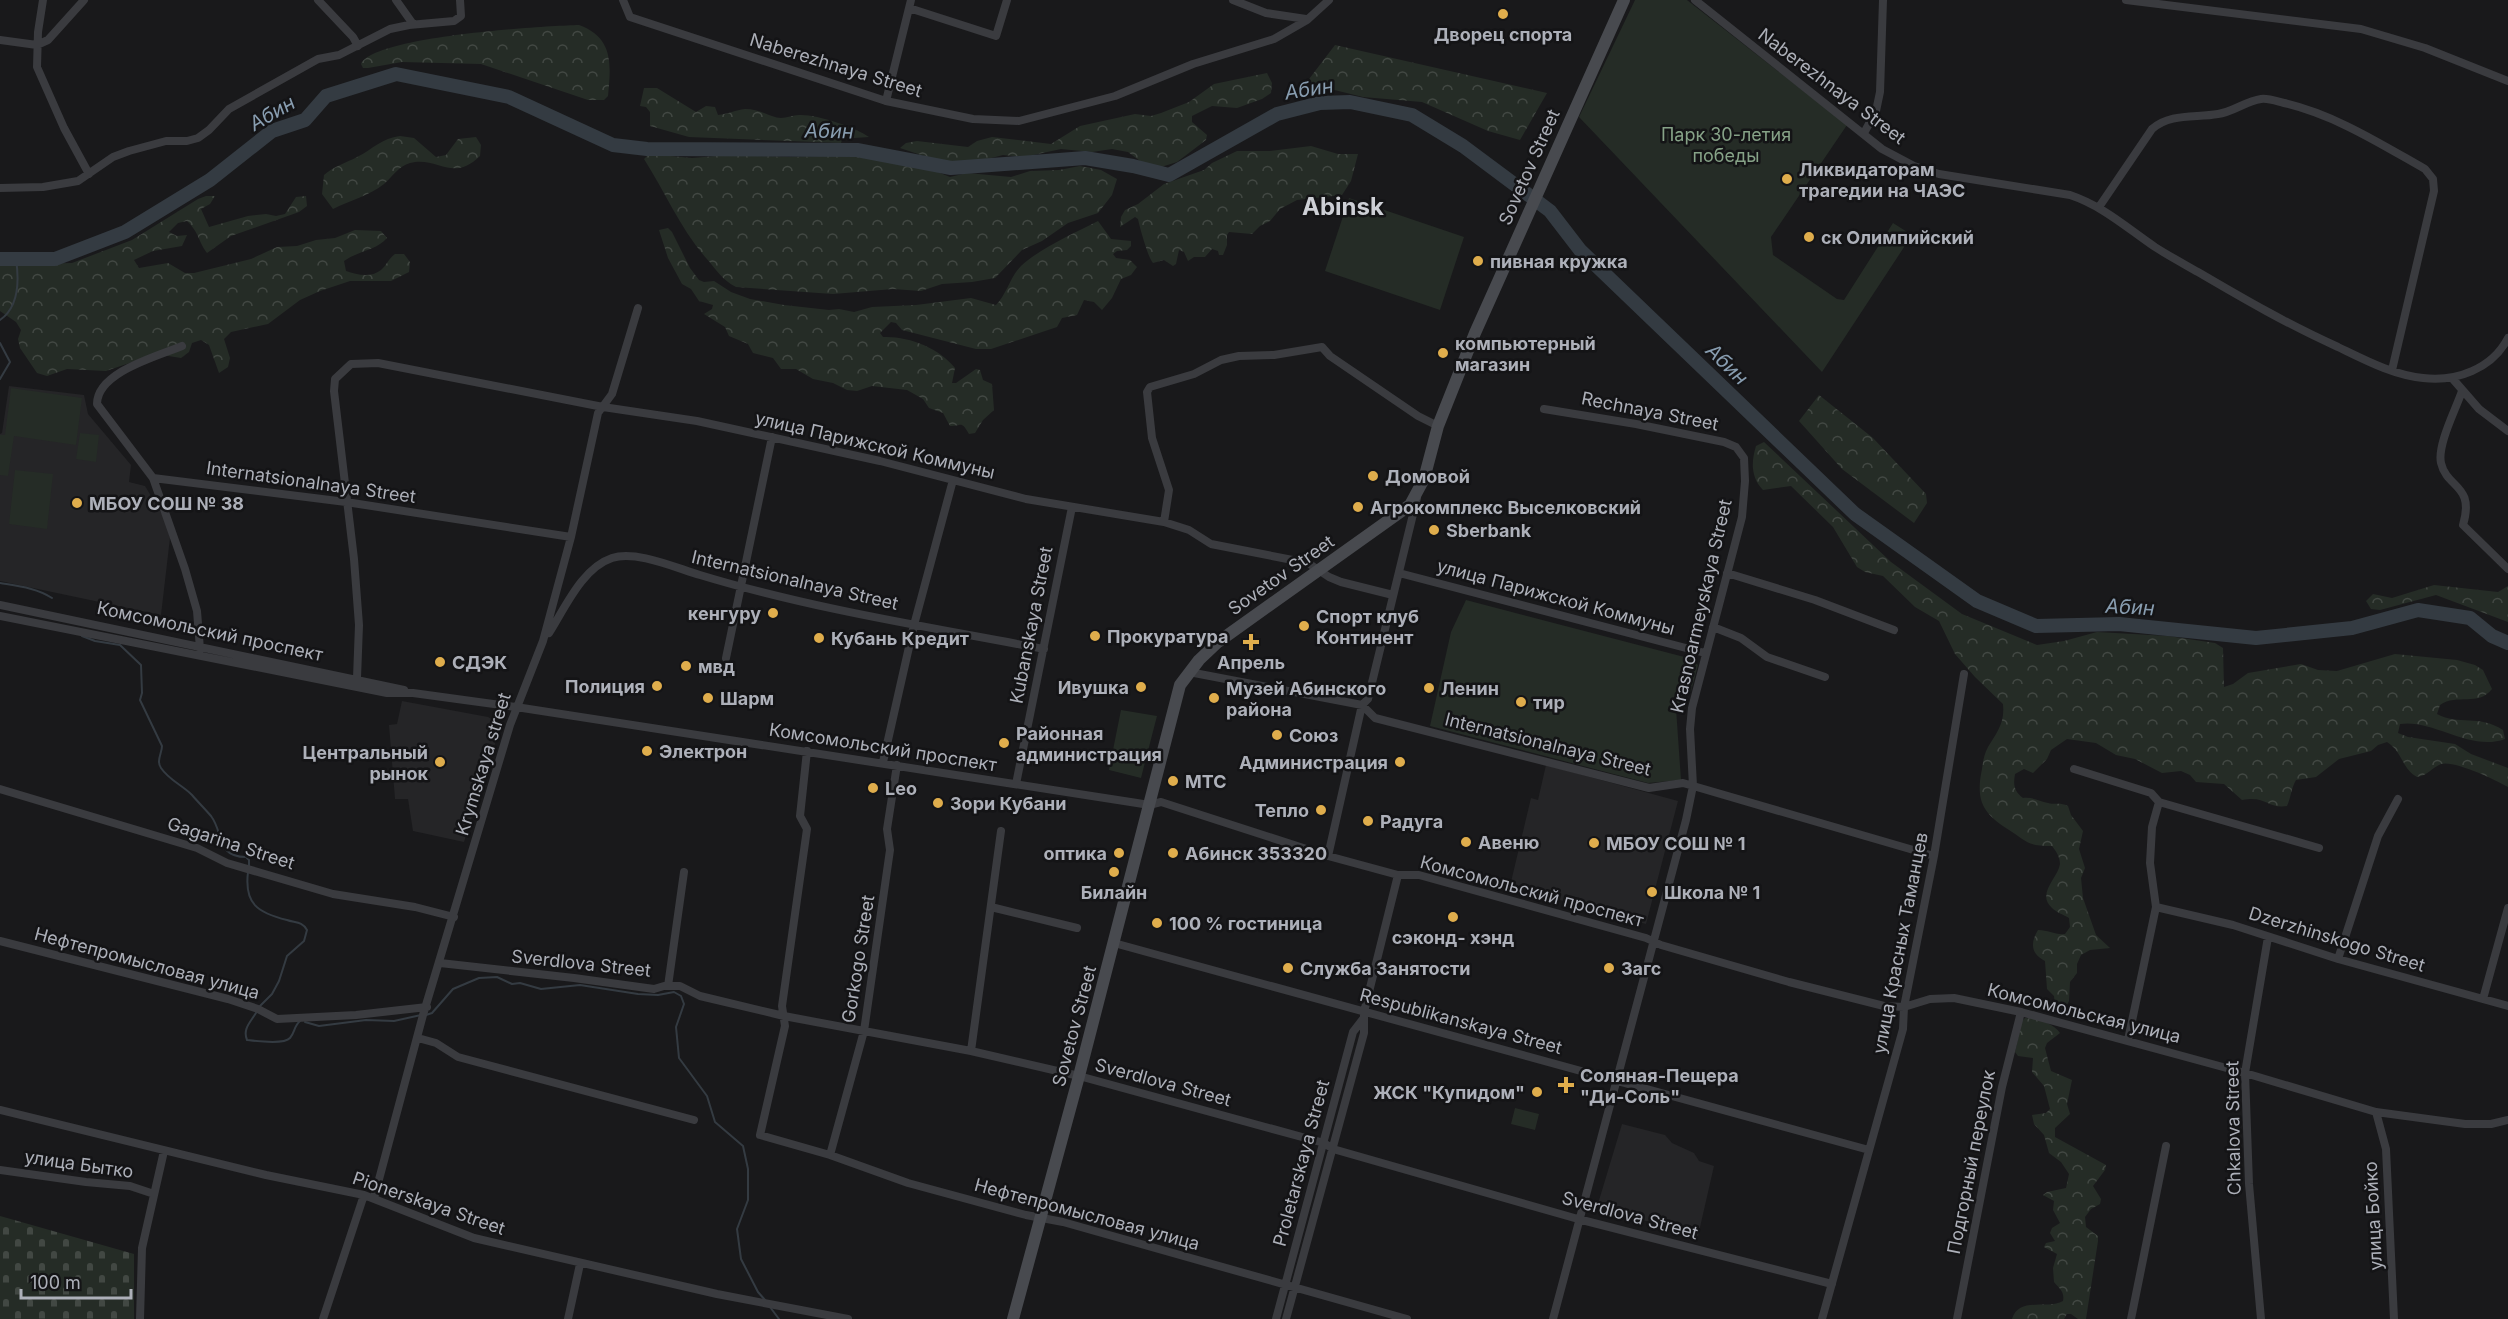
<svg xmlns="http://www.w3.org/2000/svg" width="2508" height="1319" viewBox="0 0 2508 1319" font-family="Inter,sans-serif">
<defs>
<pattern id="forest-crowns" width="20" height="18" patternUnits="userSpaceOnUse" patternTransform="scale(1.5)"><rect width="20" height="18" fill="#252c26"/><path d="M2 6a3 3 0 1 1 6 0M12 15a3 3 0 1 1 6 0" fill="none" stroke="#424843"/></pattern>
<pattern id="cemetery-stones" width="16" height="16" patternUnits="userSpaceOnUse" patternTransform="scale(1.5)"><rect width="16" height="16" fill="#252c26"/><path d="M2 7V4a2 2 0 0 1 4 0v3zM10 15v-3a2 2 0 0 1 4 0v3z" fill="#424843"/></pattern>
</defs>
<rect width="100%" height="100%" fill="#19191b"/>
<path fill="#252527" d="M9,386L84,395L88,414L131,465L129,482L145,486L165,519L170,538L161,615L0,581V434L2,433Z
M402,701L488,717L501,725L464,842L413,831L408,799H395L389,725L397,724Z
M1546,765L1678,801L1646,924L1510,886L1531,798L1538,800Z
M1622,1124L1665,1135L1672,1143L1694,1153L1699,1161L1714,1166L1698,1236L1597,1207Z"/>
<path fill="url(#forest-crowns)" d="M579,25C614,38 611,65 608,96L604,100H588L481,64L402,62L368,68H363L361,64C374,36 544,26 579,25Z
M1335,45L1547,93L1520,140L1488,131L1422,102L1363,97L1306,83Z
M1267,73L1272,83L1271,93L1262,99L1237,108L1212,106L1192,116V122L1207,135L1206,140L1177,162L1161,167L1144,164L1128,152L1112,149L1092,152L1061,149L1024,157L1003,155L972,163L936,160L900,148L906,143L917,141L968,147L977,141L992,137L1051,144L1080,126L1135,114L1151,116L1161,113L1189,102L1214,84Z
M644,88H657L696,112L706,106L715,107L718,115C728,114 736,110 745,109C761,109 771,118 781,118C787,118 793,115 799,115C816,114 855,127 869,137L854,138L844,133L841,143L689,137L650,126V112L646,107L640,106Z
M400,136L414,138L436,157L446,155L458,139L476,137L481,145L480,156C452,183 438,156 410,163C399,166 392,177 384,184C370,195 349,201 333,209L322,194L324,175C334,166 346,163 357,157C373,149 382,138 400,136Z
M1311,146L1338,154H1358L1351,181L1342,195L1297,200L1280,209L1270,221L1260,226L1252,234L1229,232L1227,235V245L1223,255H1219L1218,251L1212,249L1205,257H1194L1188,261L1184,252L1179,250L1176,264L1173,266L1164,260L1153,263C1148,258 1140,228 1138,219L1135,217L1120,227L1121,217L1125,210L1138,204L1164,184L1204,170L1212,163L1237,151H1270Z
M649,154L692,158L728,155L789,157L853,155L910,161L950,177L967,173L1011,177L1030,171L1059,170L1080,166L1101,170L1117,179L1112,195L1098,213L1068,223L1042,241L1022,250L995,278L972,282L942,284L921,291L893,289L833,294L736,287C722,280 716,269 706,258C680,228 665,192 644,159Z
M206,196H215L210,204L201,209L209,227L248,216L266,214L276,216L285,214L296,197L306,196L307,206L299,212L231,236L207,253C198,241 200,234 187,221L178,223L169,232L177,236L187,235L182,246L153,251L134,260L139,268L168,263L185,273H194L251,259L277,247L297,246L316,240L335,238L355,230L381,231L387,238C377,250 358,251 344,261L346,271C357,275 371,278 381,270C386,266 389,258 395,254H404L410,262L409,272L391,281H350L320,291L300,300L268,324L231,332L224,339L230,358L228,367L219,373L209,345L201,340L192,343L189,352L181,358L156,354L106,371L67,369L47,376L37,373L20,348L18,339L21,330L16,322L0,311V265L72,263L132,240L198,199Z
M1098,221L1111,239L1131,241V246L1127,250L1117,251L1113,254L1116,258L1130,260L1137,267L1131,275L1121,279L1112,298L1102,310L1094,302L1084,300L1077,315L1062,318L1057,327L991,349H976L902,330L896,323L891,322L880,333L883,337C909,336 939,348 955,368L952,383H956L976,369L980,370L983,380L992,384L994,410L983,420L975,433L969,434C961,420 962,426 950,426L943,413L929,408L923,399L907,390L872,386L857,391L847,390L833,383L813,379L796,369H781L773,358L753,353L748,344L729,336L725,327L704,314L712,309L713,305L699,301L691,289L682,284L668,258L659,230L668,228L672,232L690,268L699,280L704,282L714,281L731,292L750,299L784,305L829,310L839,309L854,312L872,307L916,305L971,298L996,305C1007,294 1010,277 1021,266C1042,247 1073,234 1098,221Z
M1819,395L1873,438L1926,494L1927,503L1914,523L1842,469L1799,421Z
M1764,442L1891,562L1962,614L2037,645L2064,641L2097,632L2168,636L2215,643L2223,648L2224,687L2233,684L2248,673L2301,664L2318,670L2337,671L2395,654L2457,660L2475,665L2483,670L2492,689C2478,707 2457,693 2440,705L2437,714C2459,726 2478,714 2503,730L2505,739C2470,752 2434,719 2400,724L2398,733L2408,737L2455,744L2471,754L2508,768V787C2496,780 2454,760 2441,764C2431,768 2429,775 2417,777C2402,769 2402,751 2387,742L2378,745L2371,751L2339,759L2316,777L2296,780C2291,789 2291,797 2287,806C2267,809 2267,795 2242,800L2224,784L2196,782L2190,775L2181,771L2162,773L2135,759L2116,755L2096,743L2067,739L2051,750L2047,759L2033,773L2024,769L2015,774C2013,785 2014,791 2023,798C2033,797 2039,801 2048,803C2056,805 2060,802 2068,806L2071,815L2083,831L2079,849L2085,868L2081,878L2083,898L2096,935L2110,948L2090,950L2081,955L2077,964V973L2070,982L2069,1001L2064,1010L2055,1006L2054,996L2047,989L2045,961C2031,954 2030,943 2038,930C2048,930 2055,935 2065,934L2070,927L2069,918C2064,915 2056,912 2052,908C2036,894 2058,878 2060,864C2060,857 2056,851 2052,846C2026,846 2027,841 2006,828C1981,812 1976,798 1982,769C1983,762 1984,754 1988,747C1997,732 2005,723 2003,704L1975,677L1955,654L1939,621L1915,607L1883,576L1865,572L1857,567L1833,527L1791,486L1763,490C1751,478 1751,462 1756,446Z
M2434,585L2498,592L2508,586V622L2436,595L2380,610L2371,609L2366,601L2373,594L2392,598Z
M2025,1018C2037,1018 2053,1023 2060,1033L2047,1043L2045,1048L2051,1071L2072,1080L2067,1104L2070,1114L2055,1128V1137L2106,1165L2105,1170L2093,1186L2101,1199L2100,1204L2091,1209L2085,1217L2086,1227L2098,1236V1241L2086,1319H2078L2071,1314H2067L2064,1319H2012C2019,1296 2048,1310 2063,1301C2065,1292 2059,1288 2054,1282L2053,1268L2057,1254L2044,1247L2046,1243L2055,1241L2050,1233L2052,1228L2060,1223L2053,1210L2054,1201L2043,1195L2047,1192L2066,1188L2069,1174L2061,1162L2049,1153L2044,1135L2034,1124L2032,1115L2046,1113L2050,1109L2044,1086L2032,1072L2033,1058L2018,1056L2015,1052L2022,1021Z"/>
<path fill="url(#cemetery-stones)" d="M0,1216L134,1254V1319H0Z"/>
<path fill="#252c26" d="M1635,0H1687L1847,125L1771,237L1773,255L1837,299L1844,300L1893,223L1912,235L1822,372L1579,117Z
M1349,198L1464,237L1440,310L1325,271Z
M11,388L82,398L76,445L14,436L8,476L0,475V435H5Z
M80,433L99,435L96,462L76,459Z
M15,470L53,474L47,529L9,524Z
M1466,600L1692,659L1698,665L1691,691L1676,708L1681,780L1648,783L1430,726L1451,632Z
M1121,710L1157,716L1141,778L1109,770Z
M1515,1108L1539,1114L1535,1130L1511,1124Z"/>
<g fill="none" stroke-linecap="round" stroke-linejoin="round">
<path stroke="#343b42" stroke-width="2" d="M0,320C19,307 19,279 16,259
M0,343L10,362L0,379
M0,583C18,586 37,588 52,598
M82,636L95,641L120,645L141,665L142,693L140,700L162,746C162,753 156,761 161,768C169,780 182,785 192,795C198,802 205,809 211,816C224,833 216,857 246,857L249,860V867
M248,872C244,904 258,913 287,920C295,923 302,921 307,930L304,941L287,956L279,981L272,994L260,1006
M257,1011C252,1021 242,1028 247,1040C256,1041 284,1045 290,1038C295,1032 294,1026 300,1021
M426,1015L432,1013L453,989L479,978L497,977L512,984L520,983L541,989L580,985L638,994L658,995L674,992L681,996L684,1004L676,1027L679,1058L707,1096L715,1122L743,1146L748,1169V1200L737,1229L741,1259L758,1292L765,1300
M305,1022L319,1026L366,1020L394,1021L421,1015
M770,1307L779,1319"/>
<path stroke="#343b42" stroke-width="14" d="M0,259H55L125,232L210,180L272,131L305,120L326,96L396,74L509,97L613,145L647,149L857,150L951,168L1085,158L1133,166L1169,175L1277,114L1320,103L1350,102L1412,115L1463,146L1550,211L1580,250L1855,514L1977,601L2036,626L2119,624L2256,638L2352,628L2418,610L2470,618L2492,636L2508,643"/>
<path stroke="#3a3b3f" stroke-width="8" d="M43,0L38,32L37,67L64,128L89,174
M318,0L353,37L358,46
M396,0L413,24
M623,0L630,17L886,101L973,119L1019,121L1115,96L1193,64L1274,39L1307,20L1329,0
M1233,0L1266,13L1306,19
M1695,0L1882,149L1914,166L1939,174L2070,195C2103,206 2127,228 2155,247C2169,256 2184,264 2198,272C2244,299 2289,325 2338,347C2365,360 2393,375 2423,378C2456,382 2492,369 2508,338
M2126,0L2361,29L2425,48L2508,81
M909,8L996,36L1007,0
M0,40L37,45L48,40L84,0
M886,101L911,0
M1864,133L1876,111L1880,92L1883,0
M0,188L43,187L78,181L113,157L129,151L166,141H187L198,138L209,130L229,109L318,59L339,55L390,29L409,25L454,21L461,16L460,0
M2099,207L2152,129C2170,113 2195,118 2218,114C2233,112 2246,101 2261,99C2268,98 2276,101 2284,103C2335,115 2379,143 2425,169L2433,179L2434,191L2392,370
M182,346C158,356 97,372 97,404L153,478L185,569L197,611L200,649
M2452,378L2479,409L2508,431
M2462,391C2456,409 2437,445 2441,463C2447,489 2475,484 2463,525L2508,569
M1544,409L1636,424L1724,442L1736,447L1744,458L1745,481L1742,517L1692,708L1690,729L1693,786L1686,820L1553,1319
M153,478L346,502L571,537
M1164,522L1169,490L1152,438L1147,392L1150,387L1194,374L1221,360L1239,356L1274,355L1322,347L1330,356L1418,416L1438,426
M1399,573L1705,653
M1727,573L1815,600L1894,630
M0,605L404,690
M0,616L387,693H413L516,707L1137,803L1149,805L1161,802L1328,856L1398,875H1419L1646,938L1661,945L1789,982L1884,1006L1904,1007L1930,999L1954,998L2021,1012L2245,1073L2376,1112L2465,1124H2491L2508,1120
M1713,627L1741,638L1767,657L1825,677
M549,633C565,608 582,568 612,558C636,550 676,568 700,575C812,609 929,627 1044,649
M726,658L772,437
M1189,672L1362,705L1375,718L1649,788L1683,783L1934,856
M357,678L359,625L354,559L334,391L335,379L351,364L378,363L603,407L697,421L880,461L1026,499L1164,522L1189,530L1211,544L1308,563L1329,577L1341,582L1393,595
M807,751L800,816L807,829L782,1006L785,1026L760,1135L830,1155L908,1183L1026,1215L1063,1222L1407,1319
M883,762L914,625L953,480
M2074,769L2151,793L2159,802
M1016,784L1072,507
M0,789L197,848L227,863L333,894L415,907L454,917
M2159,802L2319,848
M1328,856L1362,705L1368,699L1417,498
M991,907L1077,928
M2156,907L2233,925L2338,959L2508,1006
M0,941L228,999L258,1009L277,1019L356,1015L427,1007
M1114,943L1869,1150
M2338,959L2378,836L2398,799
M440,963L574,978L654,989L664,986H680L700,996L784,1016L971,1051L1079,1076L1324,1143L1333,1149L1578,1219L1832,1284
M668,986L684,872
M2483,999L2508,908
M418,1038L436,1043L458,1057L694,1120
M2128,1040L2156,907L2150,863L2152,827L2159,802
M971,1051L1001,831
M0,1110L266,1175L364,1195L474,1238L717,1294L848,1319
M2376,1112L2386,1149L2394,1319
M830,1155L864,1031L890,850L887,829L897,765
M0,1170L86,1182L130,1186L154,1194
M374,1198L423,1015L510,725L543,641L571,537L598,413L612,394L638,308
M140,1319L142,1248L164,1151
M323,1319L364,1195
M568,1319L580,1264
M1276,1319L1353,1032L1363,1019
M1286,1319L1364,1033V1012L1398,875
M1822,1319L1903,1029L1904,1007L1934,856L1964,674
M1957,1319L2002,1087L2021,1012
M2131,1319L2166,1146
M2261,1319L2249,1184L2245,1073L2268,937"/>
<path stroke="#484a4f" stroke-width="12" d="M1013,1319L1079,1076L1180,685L1199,660L1218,642L1410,505L1424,479L1438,426L1475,333L1624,0"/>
</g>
<g fill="#dfad4c" stroke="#141416" stroke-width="2">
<circle cx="1503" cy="14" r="6"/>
<circle cx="1787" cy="179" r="6"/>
<circle cx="1809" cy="237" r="6"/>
<circle cx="1478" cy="261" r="6"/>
<circle cx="1443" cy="353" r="6"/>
<circle cx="1373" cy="476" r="6"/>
<circle cx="77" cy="503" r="6"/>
<circle cx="1358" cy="507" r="6"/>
<circle cx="1434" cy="530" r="6"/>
<circle cx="773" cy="613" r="6"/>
<circle cx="1304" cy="626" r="6"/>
<circle cx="1095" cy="636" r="6"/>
<circle cx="819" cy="638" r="6"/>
<path d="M1248 633h6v6h6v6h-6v6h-6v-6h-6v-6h6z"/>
<circle cx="440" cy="662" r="6"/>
<circle cx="686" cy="666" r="6"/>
<circle cx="657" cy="686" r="6"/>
<circle cx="1141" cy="687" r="6"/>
<circle cx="1429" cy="688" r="6"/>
<circle cx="708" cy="698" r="6"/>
<circle cx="1214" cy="698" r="6"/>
<circle cx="1521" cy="702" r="6"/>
<circle cx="1277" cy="735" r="6"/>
<circle cx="1004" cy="743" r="6"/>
<circle cx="647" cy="751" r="6"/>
<circle cx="440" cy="762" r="6"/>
<circle cx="1400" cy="762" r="6"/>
<circle cx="1173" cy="781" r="6"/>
<circle cx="873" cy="788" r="6"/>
<circle cx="938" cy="803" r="6"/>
<circle cx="1321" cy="810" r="6"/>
<circle cx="1368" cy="821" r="6"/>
<circle cx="1466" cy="842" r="6"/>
<circle cx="1594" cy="843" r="6"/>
<circle cx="1119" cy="853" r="6"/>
<circle cx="1173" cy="853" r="6"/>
<circle cx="1114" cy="872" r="6"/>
<circle cx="1652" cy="892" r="6"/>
<circle cx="1453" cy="917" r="6"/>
<circle cx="1157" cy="923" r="6"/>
<circle cx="1288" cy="968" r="6"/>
<circle cx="1609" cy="968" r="6"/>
<path d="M1563 1076h6v6h6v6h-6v6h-6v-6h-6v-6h6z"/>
<circle cx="1537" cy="1092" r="6"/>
</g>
<g text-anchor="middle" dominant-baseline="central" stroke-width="5" stroke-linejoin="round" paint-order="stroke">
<g font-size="18" font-weight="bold" fill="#adb0b9" stroke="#141416" text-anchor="start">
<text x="1503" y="34" text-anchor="middle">Дворец спорта</text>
<text x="1799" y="169">Ликвидаторам<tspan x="1799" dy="21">трагедии на ЧАЭС</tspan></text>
<text x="1821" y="237">ск Олимпийский</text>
<text x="1490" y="261">пивная кружка</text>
<text x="1455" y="343">компьютерный<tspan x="1455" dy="21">магазин</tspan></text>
<text x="1385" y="476">Домовой</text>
<text x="89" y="503">МБОУ СОШ № 38</text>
<text x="1370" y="507">Агрокомплекс Выселковский</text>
<text x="1446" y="530">Sberbank</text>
<text x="761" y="613" text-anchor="end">кенгуру</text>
<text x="1316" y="616">Спорт клуб<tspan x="1316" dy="21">Континент</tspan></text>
<text x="1107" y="636">Прокуратура</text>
<text x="831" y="638">Кубань Кредит</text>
<text x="452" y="662">СДЭК</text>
<text x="1251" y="662" text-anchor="middle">Апрель</text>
<text x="698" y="666">мвд</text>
<text x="645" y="686" text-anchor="end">Полиция</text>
<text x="1129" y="687" text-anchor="end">Ивушка</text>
<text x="1226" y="688">Музей Абинского<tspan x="1226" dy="21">района</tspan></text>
<text x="1441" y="688">Ленин</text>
<text x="720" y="698">Шарм</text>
<text x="1533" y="702">тир</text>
<text x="1016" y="733">Районная<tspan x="1016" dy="21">администрация</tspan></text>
<text x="1289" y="735">Союз</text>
<text x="659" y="751">Электрон</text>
<text x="428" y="752" text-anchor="end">Центральный<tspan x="428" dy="21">рынок</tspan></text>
<text x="1388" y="762" text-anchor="end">Администрация</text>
<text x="1185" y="781">МТС</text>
<text x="885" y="788">Leo</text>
<text x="950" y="803">Зори Кубани</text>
<text x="1309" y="810" text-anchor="end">Тепло</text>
<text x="1380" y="821">Радуга</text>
<text x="1478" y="842">Авеню</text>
<text x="1606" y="843">МБОУ СОШ № 1</text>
<text x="1107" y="853" text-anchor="end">оптика</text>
<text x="1185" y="853">Абинск 353320</text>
<text x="1114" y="892" text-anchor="middle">Билайн</text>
<text x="1664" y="892">Школа № 1</text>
<text x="1169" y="923">100 % гостиница</text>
<text x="1453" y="937" text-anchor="middle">сэконд- хэнд</text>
<text x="1300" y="968">Служба Занятости</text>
<text x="1621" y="968">Загс</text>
<text x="1580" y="1075">Соляная-Пещера<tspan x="1580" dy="21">"Ди-Соль"</tspan></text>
<text x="1525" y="1092" text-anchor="end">ЖСК "Купидом"</text>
</g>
<g font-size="18" fill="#adb0b9" stroke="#141416">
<text transform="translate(836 65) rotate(17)">Naberezhnaya Street</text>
<text transform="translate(1832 86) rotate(37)">Naberezhnaya Street</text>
<text transform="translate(1529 167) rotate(-66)">Sovetov Street</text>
<text transform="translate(1650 411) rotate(11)">Rechnaya Street</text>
<text transform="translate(875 445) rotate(13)">улица Парижской Коммуны</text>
<text transform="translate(311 482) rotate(8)">Internatsionalnaya Street</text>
<text transform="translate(1281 575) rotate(-35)">Sovetov Street</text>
<text transform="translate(795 580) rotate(13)">Internatsionalnaya Street</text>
<text transform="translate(1556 597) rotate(15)">улица Парижской Коммуны</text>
<text transform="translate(1701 606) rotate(-77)">Krasnoarmeyskaya Street</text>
<text transform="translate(1031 625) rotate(-79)">Kubanskaya Street</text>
<text transform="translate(210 631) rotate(12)">Комсомольский проспект</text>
<text transform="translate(1548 744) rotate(14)">Internatsionalnaya Street</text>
<text transform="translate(883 747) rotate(9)">Комсомольский проспект</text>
<text transform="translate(483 764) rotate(-73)">Krymskaya street</text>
<text transform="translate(231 843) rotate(18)">Gagarina Street</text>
<text transform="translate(1532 891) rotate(15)">Комсомольский проспект</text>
<text transform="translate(2337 939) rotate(17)">Dzerzhinskogo Street</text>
<text transform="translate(1900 943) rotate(-79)">улица Красных Таманцев</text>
<text transform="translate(858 959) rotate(-81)">Gorkogo Street</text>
<text transform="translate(147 963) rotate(15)">Нефтепромысловая улица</text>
<text transform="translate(581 963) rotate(6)">Sverdlova Street</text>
<text transform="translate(2084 1013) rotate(14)">Комсомольская улица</text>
<text transform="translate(1461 1021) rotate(15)">Respublikanskaya Street</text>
<text transform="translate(1074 1026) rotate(-75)">Sovetov Street</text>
<text transform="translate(1163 1082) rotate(15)">Sverdlova Street</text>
<text transform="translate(2233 1128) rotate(-91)">Chkalova Street</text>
<text transform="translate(1971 1162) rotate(-79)">Подгорный переулок</text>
<text transform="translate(1301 1163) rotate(-75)">Proletarskaya Street</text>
<text transform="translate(79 1164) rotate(8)">улица Бытко</text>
<text transform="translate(429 1203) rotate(19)">Pionerskaya Street</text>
<text transform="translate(1087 1214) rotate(15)">Нефтепромысловая улица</text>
<text transform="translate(1630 1215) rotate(15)">Sverdlova Street</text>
<text transform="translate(2373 1216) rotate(-93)">улица Бойко</text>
</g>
<g font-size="18" fill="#86a287" stroke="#141416">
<text x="1726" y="134">Парк 30-летия<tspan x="1726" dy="21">победы</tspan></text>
</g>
<g font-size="20" font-style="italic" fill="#889db0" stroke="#141416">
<text transform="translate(1309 89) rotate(-9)">Абин</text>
<text transform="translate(272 113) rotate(-30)">Абин</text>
<text transform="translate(829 131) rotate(1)">Абин</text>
<text transform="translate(1727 364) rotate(44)">Абин</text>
<text transform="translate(2130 607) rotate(3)">Абин</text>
</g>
<g font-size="24" font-weight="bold" fill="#cdcfd5" stroke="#141416">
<text x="1343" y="206">Abinsk</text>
</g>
</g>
<path d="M21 1289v9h110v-9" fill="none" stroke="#adb0b9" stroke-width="3"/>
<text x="30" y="1289" font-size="18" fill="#adb0b9" stroke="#141416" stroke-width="4.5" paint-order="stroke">100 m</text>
</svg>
